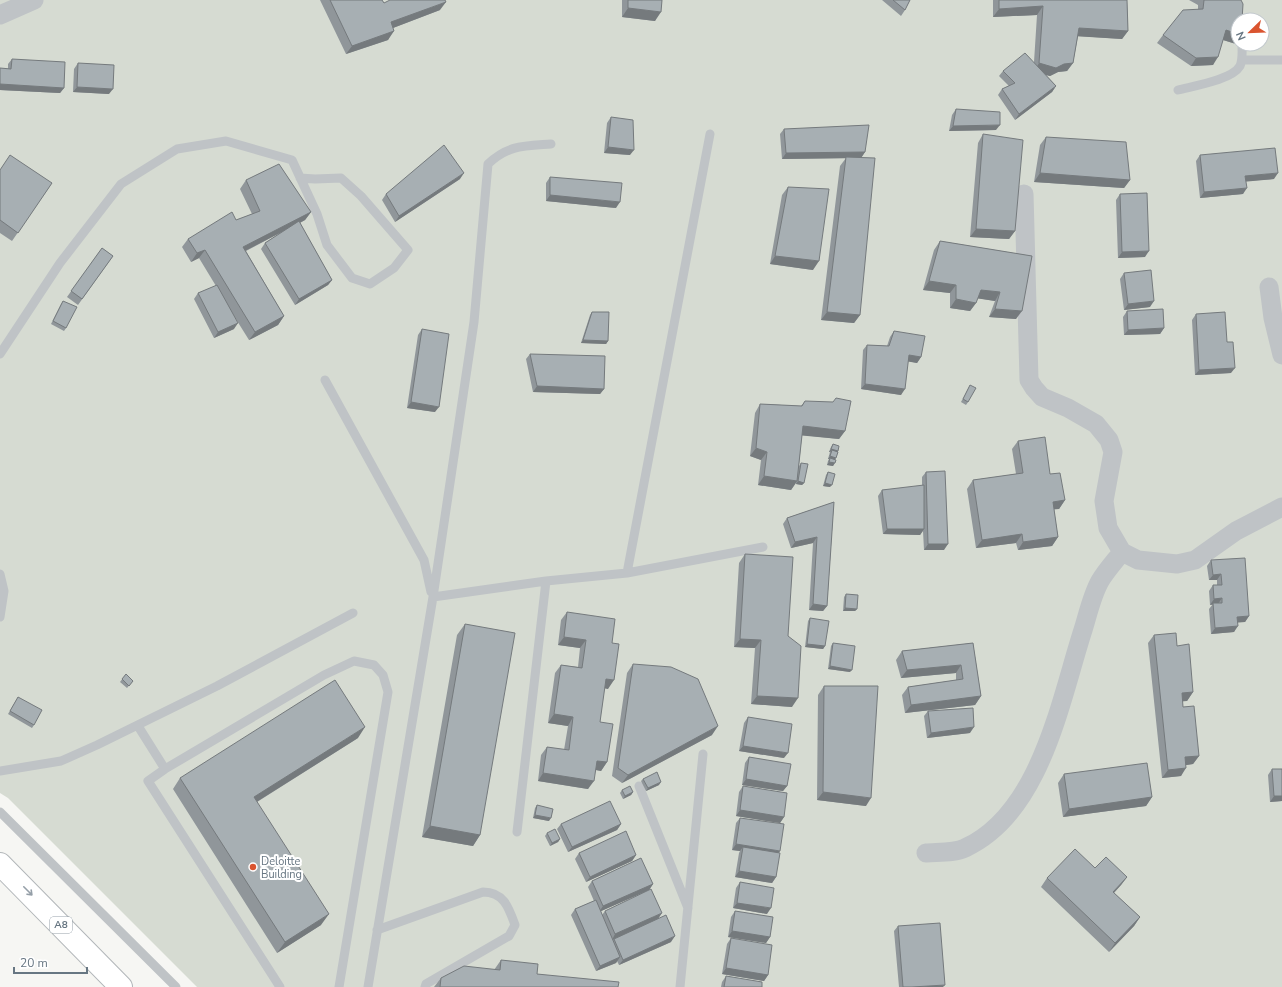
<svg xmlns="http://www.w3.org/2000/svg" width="1282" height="987" viewBox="0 0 1282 987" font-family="'Nunito Sans',sans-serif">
<rect width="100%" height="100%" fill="#f6f6f3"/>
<path fill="#d6dbd2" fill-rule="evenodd" d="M0,0H1282V987H197L8,798L0,793ZM1238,20H1262V44H1238Z"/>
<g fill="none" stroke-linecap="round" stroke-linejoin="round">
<g stroke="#b2b6b9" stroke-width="24">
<path id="trunk" d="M0,864L121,987"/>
</g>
<path stroke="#bfc3c6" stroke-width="9" d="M1242,60H1282
M1178,90C1193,86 1232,80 1240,66C1243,59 1242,51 1242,44
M0,354L60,263L121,184L177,149L226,141L292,160L317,214L327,245L352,278L370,284L394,268L408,250L361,196L341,178L315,179L300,178
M325,380L424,560L431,592
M627,573L710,134
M0,574L4,591L0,617
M433,597L474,322L488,164C508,145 524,146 551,144
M138,726L165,769
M0,771L61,761L97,745L217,686L353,613
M639,786L688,908
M0,812L176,987
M517,832L546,581
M377,930L483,892C504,892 509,908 515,925L509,936L426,984L425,987
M280,987L148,781L165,769L324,675L354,661L374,665L383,675L388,692L339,987
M368,987L433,597L546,581L627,573L763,547
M680,987L703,754"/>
<path stroke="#bfc3c6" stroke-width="19" d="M0,15L34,0
M1024,194L1029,380L1034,388L1042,397L1068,408L1096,424L1109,440L1113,452L1104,501L1108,528L1122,552L1138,560L1177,564L1195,560L1236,531L1282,507
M1269,287L1273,318L1282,355
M926,853C938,852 955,853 965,848C1041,813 1060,701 1083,630C1088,614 1092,595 1100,581C1106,571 1115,561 1122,552"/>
<use href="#trunk" stroke="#fff" stroke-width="22"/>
</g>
<path fill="#90969a" d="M320,0H382L384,3L440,10L393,28L388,40L346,54Z
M622,0H662L655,21L622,17Z
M882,0H910L905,10L901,16Z
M993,0H1127L1128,31L1122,39L1078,36L1073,63L1067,71L1058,72L1050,76L1046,75L1056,86L1052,92L1015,120L998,95L1002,89L1009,86L999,76L1003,71L1034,62L1037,15L993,17Z
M1189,0H1241L1238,20V41L1236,44L1223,40L1213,65L1191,66L1157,43L1163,35L1198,9V5Z
M12,59L64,88L60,93L0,90V68L8,69V64Z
M78,63L109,94L73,92L74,69Z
M956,109L996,130L949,131L952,115Z
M611,117L630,155L604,153L607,123Z
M784,129L865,152L861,158L860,315L854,323L821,320L840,166L846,158L782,159L780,134Z
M983,134L1015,231L1009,239L970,237L978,143Z
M1046,137L1130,180L1124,188L1034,182L1040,145Z
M1200,155L1274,179L1246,181L1243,194L1200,198L1196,161Z
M0,170L52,183L12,241L0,233Z
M550,177L616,208L546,201V183Z
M460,179L395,222L382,200L386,194Z
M246,180L311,212L305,220L300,223L332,280L328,285L295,305L261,249L265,243L280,233L246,251L284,316L278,325L249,340L229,308L234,329L214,338L194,299L198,293L216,286L199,258L191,262L182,247L188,239L252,214L240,189Z
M788,187L813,270L770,264L782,195Z
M1120,194L1145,257L1118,258L1116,200Z
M940,241L1032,256L1016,319L989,317L995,301L977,298L976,303L970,311L950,308V293L923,290L934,250Z
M102,248L113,256L78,305L67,297Z
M1124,273L1150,307L1124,310L1120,279Z
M63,301L66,328L64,331L51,324L61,304Z
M1127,311L1164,328L1160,334L1124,335L1123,317Z
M592,312L608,341L606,344L581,343L590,315Z
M1196,314L1227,342L1231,373L1195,375L1192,320Z
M422,329L435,412L407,408L418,335Z
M894,331L921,357L917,363L908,361L901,395L861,389L863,350L867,345L887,346L890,337Z
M530,354L604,389L600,394L533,392L526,359Z
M970,385L968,402L966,405L961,402Z
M805,401L845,431L839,439L802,435L798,475L799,466L801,463L804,483L802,485L796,484V483L791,490L758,485L761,460L750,456L755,413L760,404L801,406Z
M1018,441L1050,474L1065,500L1059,509H1054L1058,537L1052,546L1018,550L1016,543L976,548L967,489L973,480L1016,474L1012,449Z
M833,444L838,451L833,466L827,465L828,461L829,459H828L830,452H829L831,447Z
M828,472L830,487L823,486L826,475Z
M926,472L944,550H924L923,531L920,535L883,534L878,496L882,490L922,486V477Z
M834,502L827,606L823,611L809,610L813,543L791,548L783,524L787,518Z
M745,554L792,707L751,704L755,648L734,647L739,563Z
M1211,560L1249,616L1245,622H1238L1234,632L1211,634L1209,609L1213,604L1210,605L1209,591L1213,585H1217V580H1209L1207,566Z
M846,594L857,609L855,611H843L844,597Z
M567,612L612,643L608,689L604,688L600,722L607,762L601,771L596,770L588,789L538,781L541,755L547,747L564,750L568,726L548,723L555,673L561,665L578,667L580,648L558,645L561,620Z
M810,618L825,646L823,649L805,647L808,621Z
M465,624L480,835L473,846L422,837L457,635Z
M1154,635L1177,646L1193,692L1187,701H1182L1183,707L1199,756L1193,764L1186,765L1181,776L1162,778L1148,643Z
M833,643L850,672L828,669L831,646Z
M973,643L981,696L975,705L905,713L902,695L908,687L956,680V673L901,678L896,660L902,651Z
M633,664L712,735L622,783L612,776L627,673Z
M126,674L133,681L127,688L120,682Z
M824,686L866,806L817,800L818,695Z
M18,697L34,725L32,728L8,714Z
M928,711L970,733L927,738L924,716Z
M748,717L784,758L739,751L744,723Z
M358,738L257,802L321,925L277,953L173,789L180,778Z
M749,757L787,786L783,791L742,785L745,763Z
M1272,769L1282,801L1270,802L1268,775Z
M1064,774L1152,797L1146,806L1063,817L1058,783Z
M643,779L659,785L646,791L641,781Z
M743,786L784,817L780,823L736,816L739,792Z
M622,790L633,792L631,795L623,799L620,793Z
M537,805L549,821L533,818L535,808Z
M740,818L778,853L776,877L772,883L735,877L739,853L740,851L732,850L736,823Z
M561,824H621L617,830L568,852L557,829Z
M547,833L560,839L558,842L550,846L545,836Z
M579,853L636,855L632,861L586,882L575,859Z
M1095,868L1127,877L1121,885L1114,893L1140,917L1134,926L1109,952L1041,887L1047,878Z
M592,881L653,884L649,890L601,911L602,915L605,911L659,918L671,942L619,965L617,961L616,963L596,971L571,915L575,909L594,901L588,887Z
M740,882L767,914L733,908L736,888Z
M735,911L770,937L766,943L728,937L731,917Z
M898,926L943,987H899L894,931Z
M731,938L768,975L764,981L722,974L727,944Z
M501,960L537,974L618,987H434L441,978L494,970Z
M726,976L762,987H721L722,982Z"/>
<path fill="#757a7d" d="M446,2L440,10L385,31L391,22Z
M1043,6L1037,15L993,17L999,9Z
M628,8L661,12L655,21L622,17Z
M1079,28L1128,31L1122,39L1073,36Z
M1226,30L1238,34V41L1236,44L1220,39Z
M394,31L388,40L346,54L352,46Z
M1218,57L1213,65L1191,66L1196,58Z
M1039,63L1064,64L1073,63L1067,71L1058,72L1050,76L1034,72Z
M0,84L64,88L60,93L0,90Z
M1056,86L1052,92L1015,120L1019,114Z
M77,87L113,89L109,94L73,92Z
M1000,125L996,130L949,131L953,126Z
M608,147L634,150L630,155L604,153Z
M865,152L861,158L782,159L786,153Z
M464,173L460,179L395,222L399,216Z
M1040,173L1130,180L1124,188L1034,182Z
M1278,173L1274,179L1242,182L1245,176Z
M1247,188L1243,194L1200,198L1204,192Z
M550,195L620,202L616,208L546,201Z
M311,212L305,220L237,255L243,247Z
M976,229L1015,231L1009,239L970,237Z
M205,250L199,258L191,262L197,253Z
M1149,251L1145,257L1118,258L1122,252Z
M775,256L819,261L813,270L770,264Z
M332,280L328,285L295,305L299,299Z
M929,281L956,285L950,293L923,290Z
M981,290L1000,292L995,301L975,298Z
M956,299L976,303L970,311L950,308Z
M1154,301L1150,307L1124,310L1128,304Z
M995,309L1022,311L1016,319L989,317Z
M827,312L860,315L854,323L821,320Z
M284,316L278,325L249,340L255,332Z
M238,323L234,329L214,338L218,332Z
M1164,328L1160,334L1124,335L1128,330Z
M583,340L608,341L606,344L581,343Z
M909,355L921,357L917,363L905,361Z
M1235,368L1231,373L1195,375L1199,370Z
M865,384L905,389L901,395L861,389Z
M537,386L604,389L600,394L533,392Z
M411,402L439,407L435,412L407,408Z
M803,426L845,431L839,439L797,435Z
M756,448L767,452L761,460L750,456Z
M831,449L838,451L836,454L832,450L830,452H829Z
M830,456L836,458L834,460L830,458L829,459H828Z
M829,462L835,463L833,466L827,465Z
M764,476L797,481L791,490L758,485Z
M798,481L804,483L802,485L796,484Z
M825,483L832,485L830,487L823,486Z
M1065,500L1059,509L1047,510L1053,502Z
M887,529H924L920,535L883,534Z
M1022,534L1016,543L976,548L982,540Z
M817,537L813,543L791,548L795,542Z
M1058,537L1052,546L1018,550L1023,542Z
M928,544H948L944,550H924Z
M1221,574L1217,580H1209L1213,575Z
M1222,598L1218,604L1210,605L1214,599Z
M813,604L827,606L823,611L809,610Z
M845,608L857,609L855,611H843Z
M1249,616L1245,622L1233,623L1237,617Z
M1238,626L1234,632L1211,634L1215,628Z
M564,637L586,640L580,648L558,645Z
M740,639L761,640L755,648L734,647Z
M807,644L825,646L823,649L805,647Z
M961,665L956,673L901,678L907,670Z
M830,666L852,670L850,672L828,669Z
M606,679L614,680L608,689L600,687Z
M1193,692L1187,701L1176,702L1182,693Z
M757,696L798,698L792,707L751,704Z
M981,696L975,705L905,713L911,705Z
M554,714L573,717L568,726L548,723Z
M718,726L712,735L622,783L628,775Z
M365,727L358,738L247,808L254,797Z
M974,727L970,733L927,738L931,733Z
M743,746L788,753L784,758L739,751Z
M1199,756L1193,764L1180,766L1185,757Z
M597,761L607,762L601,771L591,769Z
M1186,768L1181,776L1162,778L1168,770Z
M543,773L594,781L588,789L538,781Z
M746,779L787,786L783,791L742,785Z
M661,782L659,785L646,791L648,788Z
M633,792L631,795L623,799L625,796Z
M823,792L871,798L866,806L817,800Z
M1274,796H1282V801L1270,802Z
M1152,797L1146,806L1063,817L1069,809Z
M740,810L784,817L780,823L736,816Z
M535,815L551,818L549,821L533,818Z
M621,824L617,830L568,852L572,847Z
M430,826L480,835L473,846L422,837Z
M560,839L558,842L550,846L552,843Z
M736,844L780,851L776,857L743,847L740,851L732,850Z
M636,855L632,861L586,882L590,877Z
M739,871L776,877L772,883L735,877Z
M1127,877L1121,885L1107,900L1113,892Z
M653,884L649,890L599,912L603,906Z
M737,903L771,908L767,914L733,908Z
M662,913L658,919L612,940L615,934Z
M329,914L321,925L277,953L285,942Z
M1140,917L1134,926L1109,952L1115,943Z
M732,931L770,937L766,943L728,937Z
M675,936L671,942L619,965L623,960Z
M620,957L616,963L596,971L600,966Z
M726,968L768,975L764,981L722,974Z
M945,985L943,987H912Z"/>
<path fill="#a7afb3" stroke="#757a7d" d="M330,0H382L384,3L390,0H445L446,2L391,22L394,31L352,46Z
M628,0H662L661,12L628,8Z
M893,0H910L905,10Z
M999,0H1127L1128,31L1079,28L1073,63L1064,64L1056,68L1039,63L1043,6L999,9Z
M1204,0H1241L1243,4L1242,20H1238V34L1226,30L1218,57L1196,58L1163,35L1183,10L1203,9Z
M1025,53L1056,86L1019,114L1002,89L1015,83L1003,71Z
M12,59L65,62L64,88L0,84V68L11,69Z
M78,63L114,65L113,89L77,87Z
M956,109L1000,112V125L953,126Z
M611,117L633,120L634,150L608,147Z
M869,125L865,152L786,153L784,129Z
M983,134L1023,140L1015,231L976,229Z
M1046,137L1126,142L1130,180L1040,173Z
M444,145L464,173L399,216L386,194Z
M1275,148L1278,173L1245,176L1247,188L1204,192L1200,155Z
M10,155L52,183L18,233L0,220V170Z
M846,157L875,158L860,315L827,312Z
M279,164L311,212L243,247L284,316L255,332L205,250L197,253L188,239L232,212L236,220L260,211L246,180Z
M550,177L622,183L620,202L550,195Z
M788,187L829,189L819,261L775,256Z
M1147,193L1149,251L1122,252L1120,194Z
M299,221L332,280L299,299L265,243Z
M940,241L1032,256L1022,311L995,309L1000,292L981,290L976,303L956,299V285L929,281Z
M102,248L113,256L82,299L71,291Z
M1151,270L1154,301L1128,304L1124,273Z
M217,285L238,323L218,332L198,293Z
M63,301L77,307L66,328L53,321Z
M1163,309L1164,328L1128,330L1127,311Z
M592,312H609L608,341L583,340Z
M1225,312L1227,342H1233L1235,368L1199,370L1196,314Z
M422,329L449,334L439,407L411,402Z
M894,331L925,336L921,357L909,355L905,389L865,384L867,345L889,346Z
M530,354L605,356L604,389L537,386Z
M970,385L976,388L968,402L963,399Z
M836,398L851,401L845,431L803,426L797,481L764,476L767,452L756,448L760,404L802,406L805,401L833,402Z
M1045,437L1050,474L1060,473L1065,500L1053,502L1058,537L1023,542L1022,534L982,540L973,480L1023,473L1018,441Z
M833,444L839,446L838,451L831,449Z
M832,450L838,452L836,458L830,456Z
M830,458L836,460L835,463L829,462Z
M801,463L808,464L804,483L798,481Z
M945,471L948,544H928L926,472Z
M828,472L835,474L832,485L825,483Z
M924,485V529H887L882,490Z
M834,502L827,606L813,604L817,537L795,542L787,518Z
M745,554L793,557L788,636L801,646L798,698L757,696L761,640L740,639Z
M1245,558L1249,616L1237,617L1238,626L1215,628L1213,603H1222V598L1214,599L1213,585H1222L1221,574L1213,575L1211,560Z
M846,594L858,595L857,609L845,608Z
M567,612L615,619L612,643L619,644L614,680L606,679L600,722L613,724L607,762L597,761L594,781L543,773L547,747L569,750L573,717L554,714L561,665L582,668L586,640L564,637Z
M810,618L829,621L825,646L807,644Z
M465,624L515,633L480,835L430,826Z
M1176,633L1177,646L1189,644L1193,692L1182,693L1183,707L1194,706L1199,756L1185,757L1186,768L1168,770L1154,635Z
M833,643L855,646L852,670L830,666Z
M973,643L981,696L911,705L908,687L963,679L961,665L907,670L902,651Z
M633,664L671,667L698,679L718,726L628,775L618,768Z
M126,674L133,681L129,686L122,679Z
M335,680L365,727L254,797L329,914L285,942L180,778Z
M824,686H878L871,798L823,792Z
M18,697L42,710L34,725L10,711Z
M973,708L974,727L931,733L928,711Z
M748,717L792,724L788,753L743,746Z
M749,757L791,764L787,786L746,779Z
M1147,763L1152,797L1069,809L1064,774Z
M1272,769H1282V796H1274Z
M657,772L661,782L648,788L643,779Z
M630,786L633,792L625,796L622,790Z
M743,786L787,793L784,817L740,810Z
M610,801L621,824L572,847L561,824Z
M537,805L553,809L551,818L535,815Z
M740,818L784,824L780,851L736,844Z
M555,829L560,839L552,843L547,833Z
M626,831L636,855L590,877L579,853Z
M743,847L780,853L776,877L739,871Z
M1075,849L1095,868L1106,857L1127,877L1113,892L1140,917L1115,943L1047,878Z
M641,858L653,884L603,906L592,881Z
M740,882L774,888L771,908L737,903Z
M651,889L662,913L615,934L605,911Z
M596,900L620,957L600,966L575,909Z
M735,911L773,917L770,937L732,931Z
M666,915L675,936L623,960L614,939Z
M940,923L945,985L912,987H903L898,926Z
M731,938L772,945L768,975L726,968Z
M501,960L538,964L537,974L619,982L618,987H440L441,978L464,966L500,970Z
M726,976L762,982V987H724Z"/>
<defs><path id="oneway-shaft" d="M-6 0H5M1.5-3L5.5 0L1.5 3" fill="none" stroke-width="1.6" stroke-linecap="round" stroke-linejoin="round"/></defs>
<use stroke="#959fa8" href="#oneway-shaft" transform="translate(28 891) rotate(45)"/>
<circle fill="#da542f" stroke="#fff" stroke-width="1.5" cx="253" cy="867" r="4"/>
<g text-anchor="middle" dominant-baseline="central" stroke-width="4" stroke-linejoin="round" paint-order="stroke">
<rect fill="#fff" stroke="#959fa8" stroke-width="1" x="50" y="917" width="22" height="16" rx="3"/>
<g font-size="10" font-weight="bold" fill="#677682">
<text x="61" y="925">A8</text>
</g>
<g font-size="11" fill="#677682" stroke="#fff" text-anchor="start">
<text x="261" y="861">Deloitte<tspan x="261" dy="13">Building</tspan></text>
</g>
</g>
<g transform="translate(1250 32) rotate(247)"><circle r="19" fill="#ffffff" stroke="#c2c8cd"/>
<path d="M0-3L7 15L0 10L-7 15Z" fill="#da542f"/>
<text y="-6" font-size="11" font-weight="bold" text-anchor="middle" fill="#677682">N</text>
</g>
<path d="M14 967v6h73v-6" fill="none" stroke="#677682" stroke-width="2"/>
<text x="20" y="967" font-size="12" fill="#677682" stroke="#ffffff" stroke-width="3" paint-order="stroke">20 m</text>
</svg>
